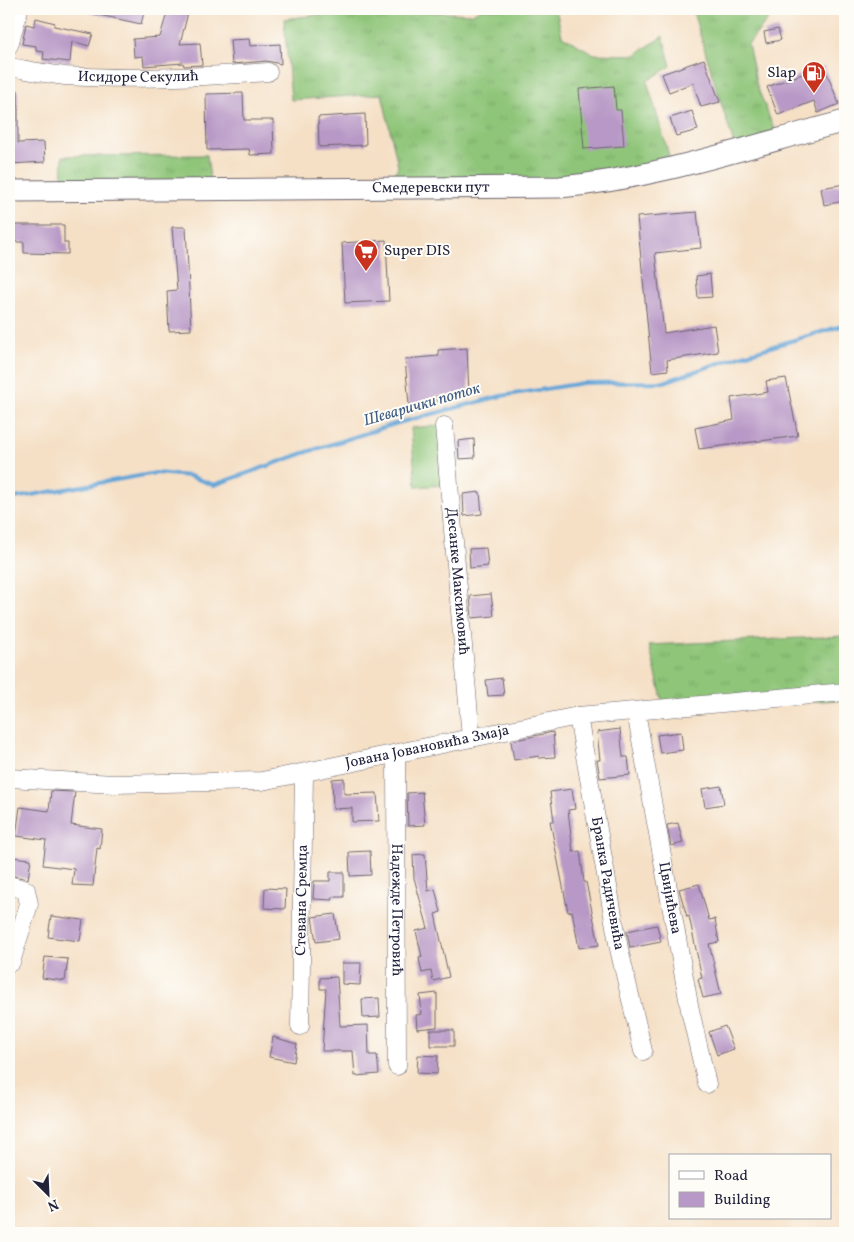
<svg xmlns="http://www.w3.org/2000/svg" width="854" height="1242" viewBox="0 0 854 1242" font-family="Vollkorn,serif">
<defs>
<pattern id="grass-tufts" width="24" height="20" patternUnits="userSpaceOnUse" patternTransform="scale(1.25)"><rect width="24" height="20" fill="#8ec578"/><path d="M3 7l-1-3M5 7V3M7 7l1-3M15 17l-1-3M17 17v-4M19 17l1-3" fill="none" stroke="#7aa969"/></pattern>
</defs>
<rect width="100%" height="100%" fill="#fdfcf7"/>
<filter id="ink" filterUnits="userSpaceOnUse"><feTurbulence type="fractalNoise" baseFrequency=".02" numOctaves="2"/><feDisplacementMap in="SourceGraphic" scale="10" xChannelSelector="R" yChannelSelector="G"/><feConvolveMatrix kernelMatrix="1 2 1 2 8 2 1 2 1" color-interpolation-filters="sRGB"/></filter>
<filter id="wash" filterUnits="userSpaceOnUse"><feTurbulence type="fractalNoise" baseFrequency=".0096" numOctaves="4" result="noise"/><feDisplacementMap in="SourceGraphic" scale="20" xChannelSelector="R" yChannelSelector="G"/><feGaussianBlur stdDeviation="1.12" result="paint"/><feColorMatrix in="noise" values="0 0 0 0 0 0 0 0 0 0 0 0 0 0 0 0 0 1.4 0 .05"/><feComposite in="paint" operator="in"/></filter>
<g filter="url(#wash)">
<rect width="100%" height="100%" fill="#f5e0c6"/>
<path fill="url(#grass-tufts)" stroke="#58745a" d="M363,9L472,14L481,9H556L562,36L594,54L635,55L663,36L671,66L647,81L673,169L642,176L390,187L398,166L382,94L291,100L284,19Z
M692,9H794L772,15L748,44L757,86L778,139L736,151Z
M207,155L210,180L62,182L63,156Z
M845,636V700L664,707L649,645Z"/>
<path fill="#8ec578" stroke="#58745a" d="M441,425L445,485L416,487L411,428Z"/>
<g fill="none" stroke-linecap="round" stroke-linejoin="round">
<path stroke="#65a5d7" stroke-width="4" d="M9,499L156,473L189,476L214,485L304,453L398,423L501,396L583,383L664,382L740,356L845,325"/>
</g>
<g id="blocks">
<path fill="#b898c6" d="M90,9H145L141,24L90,13Z
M168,9H189L180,44L200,43L202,65L184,66L183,63L144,66L143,56L134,57L133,39L160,37Z
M36,18L55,23L54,26L93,34L89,46L72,41L70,62L43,59L44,52L36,51V46L22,44L26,24L34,26Z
M778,29L781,40L766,43L764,32Z
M249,39L250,46L280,44L281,64L267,61L232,64L230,40Z
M704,59L720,102L701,107L693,83L669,92L662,74Z
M824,66L839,104L818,113L814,101L778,115L767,87Z
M614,86L616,110H621L624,146L584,149L579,89Z
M9,90H18V143L44,142L45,162L9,164Z
M243,93L244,120H273L274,154L250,155L249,149L207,150L206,94Z
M692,111L698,130L676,136L670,118Z
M365,114L366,145L319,147L318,117Z
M845,184V201L824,205L821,188Z
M697,212L701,248L655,253L664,333L714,325L718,352L667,360L668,370L652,372L637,217Z
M9,225H64V243H68V254L24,253V242H9Z
M172,227H186L191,330L169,331L167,291L177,290Z
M386,240L389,301L345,303L342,243Z
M710,274L712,297L698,298L696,276Z
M467,348L469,394L436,396L437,403L409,405L405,359L439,356L438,350Z
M786,378L798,436L699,449L695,428L734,420L731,398L768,392L766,381Z
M474,439L475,458L459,459L458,441Z
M480,492L482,514L464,516L463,494Z
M486,548L488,566L470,568L469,549Z
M491,594L494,616L472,618L470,596Z
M502,678L504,695L488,696L486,680Z
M620,729L623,757H628L630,775L600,778L597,760H600L597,732Z
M553,732L555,757L539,758V756L514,760L511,741Z
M681,732L683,750L660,753L657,735Z
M344,778V794L377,793L379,821L352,822V808L333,809L332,779Z
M721,786L724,804L705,807L702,789Z
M572,789L575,809L568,810L573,852L580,851L584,882H586L599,945L579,948L572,911L568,912L550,821H554L550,792Z
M51,791L75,792L71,825L102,829L100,849L97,848L93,886L72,885L74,869L43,865L46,840L16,836L20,807L49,811Z
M422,792L425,825L408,826L407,793Z
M678,823L683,843L671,846L667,825Z
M370,851L371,875L350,876L349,852Z
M425,854L428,891L435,889L441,912L435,914L449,977L433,981L431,971L422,973L419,958L422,957L416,931L428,928L414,878L413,855Z
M11,857L31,859L28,879L9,875Z
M330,872H344V897H332L333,900L313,899L314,881H330Z
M699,884L709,920L715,919L719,942L709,944L721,994L703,998L698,979L702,978L689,916L687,917L679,889Z
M265,888L286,889L285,909L264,908Z
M335,914L339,939L316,942L312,917Z
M51,916L83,920L80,941L48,937Z
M657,925L661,942L630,948L627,931Z
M45,957L68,959L65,981L42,978Z
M342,963H361L360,985L342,984Z
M337,977L340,1026L368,1025L369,1055H377L379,1074L355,1076L353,1051H322L326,989H320V978Z
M437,993V1027L417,1029L416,1015L422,1014L420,995Z
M379,998L380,1017L363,1018L362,999Z
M725,1026L734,1049L717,1055L709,1032Z
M430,1030H454V1046H430Z
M273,1037L297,1044L294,1062L269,1057Z
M418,1055L438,1056L437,1074L417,1073Z"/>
</g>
</g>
<g filter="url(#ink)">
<use href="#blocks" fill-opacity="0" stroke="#6c646c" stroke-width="1"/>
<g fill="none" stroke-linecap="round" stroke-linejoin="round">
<g stroke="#6c646c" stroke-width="19">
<g id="minor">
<path d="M9,45L19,9"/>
<path id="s1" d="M9,67C27,70 47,74 65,76C133,80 201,77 268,72"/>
<path id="s2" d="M444,426L471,738"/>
<path id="s3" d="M636,712L690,1010L707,1084"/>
<path id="s4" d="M578,716L619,949L643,1051"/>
<path id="s5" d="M396,754L397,1066"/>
<path id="s6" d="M9,778L114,784L262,781L578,716L845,692"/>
<path d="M9,885L26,890L29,904L11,962"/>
<path id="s7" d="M300,1026L304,773"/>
</g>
</g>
<g stroke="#6c646c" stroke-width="23">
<g id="major">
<path id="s8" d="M9,191L560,187C658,178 750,146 845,121"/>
</g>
</g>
<use href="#minor" stroke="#fff" stroke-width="18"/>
<use href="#major" stroke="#fff" stroke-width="21"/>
</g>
</g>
<defs>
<g id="fuel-pin" transform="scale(1.25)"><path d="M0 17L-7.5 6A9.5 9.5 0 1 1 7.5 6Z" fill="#c8321e" stroke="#fdfcf7"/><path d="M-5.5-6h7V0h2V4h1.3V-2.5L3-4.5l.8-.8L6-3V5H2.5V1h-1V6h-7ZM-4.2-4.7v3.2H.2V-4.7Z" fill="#fff"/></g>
<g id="supermarket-pin" transform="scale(1.25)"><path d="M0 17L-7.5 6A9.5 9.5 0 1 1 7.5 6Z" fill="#c8321e" stroke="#fdfcf7"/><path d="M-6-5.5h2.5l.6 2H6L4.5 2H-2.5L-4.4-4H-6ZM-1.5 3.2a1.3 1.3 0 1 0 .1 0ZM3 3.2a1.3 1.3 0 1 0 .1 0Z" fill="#fff"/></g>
</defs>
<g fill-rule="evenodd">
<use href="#fuel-pin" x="814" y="73"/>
<use href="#supermarket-pin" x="366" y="251"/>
</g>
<g text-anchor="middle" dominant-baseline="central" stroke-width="4" stroke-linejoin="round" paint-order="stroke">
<g font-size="15" fill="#22223b" stroke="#fdfcf7" text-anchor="end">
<text x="796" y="73">Slap</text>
<text x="384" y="251" text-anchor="start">Super DIS</text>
</g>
<g font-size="15" fill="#22223b" stroke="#fdfcf7">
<text stroke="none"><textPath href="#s1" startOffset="130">Исидоре Секулић</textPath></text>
<text stroke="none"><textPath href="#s8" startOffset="422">Смедеревски пут</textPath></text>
<text stroke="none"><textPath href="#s2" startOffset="156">Десанке Максимовић</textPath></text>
<text stroke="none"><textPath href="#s6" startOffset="422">Јована Јовановића Змаја</textPath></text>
<text stroke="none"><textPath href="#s4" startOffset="170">Бранка Радичевића</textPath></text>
<text stroke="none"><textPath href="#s3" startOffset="189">Цвијићева</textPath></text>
<text stroke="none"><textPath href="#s7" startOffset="126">Стевана Сремца</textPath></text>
<text stroke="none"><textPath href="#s5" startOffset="156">Надежде Петровић</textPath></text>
</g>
<g font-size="16" font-style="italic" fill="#405d81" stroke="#fdfcf7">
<text transform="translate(422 405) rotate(-16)">Шеварички поток</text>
</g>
</g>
<rect width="854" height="1242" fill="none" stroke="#fdfcf7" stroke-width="30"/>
<rect x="669" y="1154" width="162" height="65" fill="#fdfcf7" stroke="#a5a5ac"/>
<rect x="679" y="1171" width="25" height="8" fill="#ffffff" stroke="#a5a5ac"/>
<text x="714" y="1180" font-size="15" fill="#22223b">Road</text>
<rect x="679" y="1192" width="25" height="15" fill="#b898c6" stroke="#a5a5ac"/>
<text x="714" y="1204" font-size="15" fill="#22223b">Building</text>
<g transform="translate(48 1194) rotate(156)" stroke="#fdfcf7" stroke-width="4" paint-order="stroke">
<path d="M0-4L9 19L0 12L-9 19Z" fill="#22223b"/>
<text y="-8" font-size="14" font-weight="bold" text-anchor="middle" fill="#22223b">N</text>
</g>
</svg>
